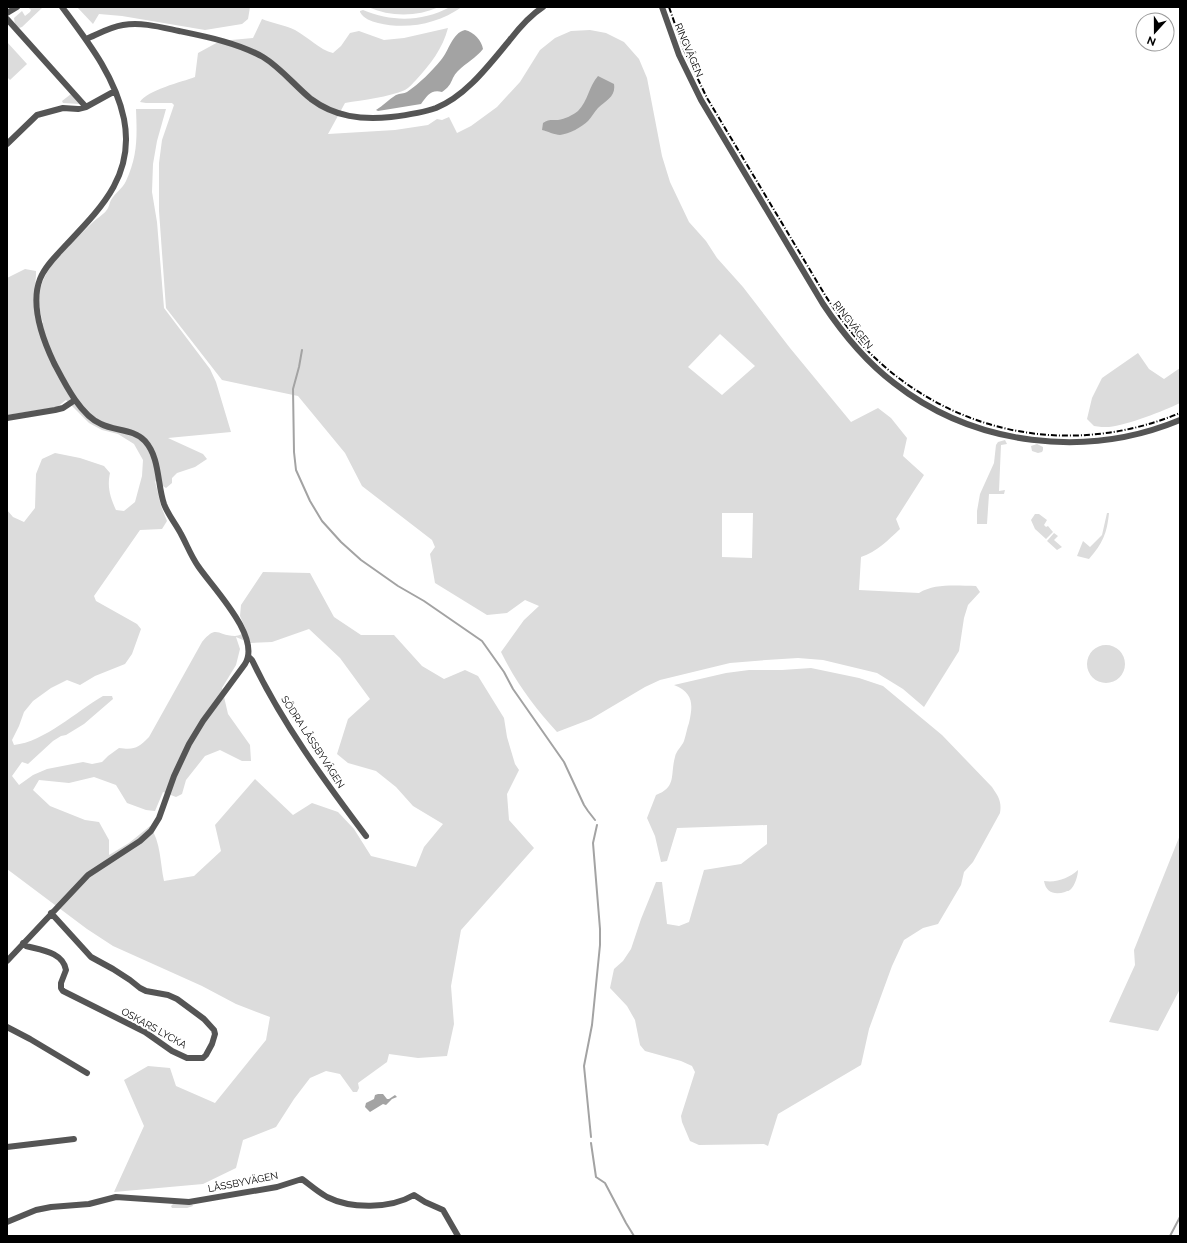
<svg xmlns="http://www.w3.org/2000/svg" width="1187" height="1243" viewBox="0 0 1187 1243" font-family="Raleway,sans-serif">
<rect width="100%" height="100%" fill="#fff"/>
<path fill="#dcdcdc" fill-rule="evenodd" d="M28,7H43L22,27L19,28L15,25L14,18L22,11L25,16L30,12L31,10Z
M77,7H250L248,19L242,24L205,30L122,16L99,14L93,24Z
M368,7H439C416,17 391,17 368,7Z
M450,7H462C437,24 407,30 378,23C371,21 364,19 360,12V11L363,10C392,22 422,22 450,7Z
M262,19C272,23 285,25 295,30C308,37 320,50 333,53L341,46L350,33L359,31L384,40L404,38L448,28C443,48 430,65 416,80C413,83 409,88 405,90C389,97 363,100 345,103L328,134L395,130L428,125L437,119L442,120L449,117L457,133L471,126L497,107L520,82L540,50L555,38L571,31L590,30L606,33L624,42L639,59L647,78L662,156L670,182L689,222L706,241L717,258L743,287L790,348L851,422L878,408L891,418L907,438L903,456L924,475L896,519L900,529C888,540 877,552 861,557L859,590L919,593C935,583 958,586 976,586L980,592L968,605L964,618L959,651L924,707L903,689L877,673L823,660L798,658L766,660L730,663L660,680L645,687L591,719L557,732C535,708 515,681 501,652L524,620L539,606L525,600L507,613L487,615L435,583L430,554L435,547L432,540L362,486L345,453L298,396L222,380L166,308L159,211V163L162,140L174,105L172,103H146L140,102C147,90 182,82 195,77L198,53L220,41L253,38ZM720,334L755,366L722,395L688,367ZM722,513H753L752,558L722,557Z
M7,42L27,64L10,80L7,77Z
M71,94L79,103V104L63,103L62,101Z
M136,109H166L157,141L153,164L152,192L157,222L164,308L210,369L216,382L231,432L168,438L203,454L207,459L195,467L177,473L172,478V483L166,488L155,481L161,506L167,521L162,529L140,530L94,596L96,601L137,624L141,629L132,654L125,664L95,676L80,685L67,680L51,688L33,701L24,712L19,726L12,740L14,745C44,742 77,711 103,696H112L113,699L84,724L66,735L61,736L53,741L28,764L22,762L12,776L19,785L33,775L47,769L83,762L92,764L102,762L108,756L119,748C135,750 138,748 149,737L202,642C217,624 217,636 235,636C239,636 243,633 247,632L240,616L241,605L263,572L310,573L334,617L361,635H394L422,666L444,679L465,670L478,676L504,718L507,737L515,764L519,770L507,794L509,820L534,848L461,930L451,986L454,1024L447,1056L418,1058L389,1054L387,1062L358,1083L359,1088L357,1092H353L340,1074L326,1071L310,1078L294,1099L276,1127L243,1140L236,1168L203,1184L114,1192L144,1126L124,1080L148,1066L170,1068L176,1086L215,1103L266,1040L270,1017L236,1004L202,986L113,946L87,929L7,869V510L13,517L24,522L35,508L36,474L42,459L55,453L80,458L104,466L110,473C107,487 110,497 116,510L124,511L135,502L142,476L143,460L134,444L118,434L102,430L89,423L66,400L57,407L7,415V278L25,269L36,271V275L35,288L36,321L43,323C40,312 37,298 41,286C49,261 74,241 92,223C96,219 104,214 106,211C109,208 109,204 111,200C115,193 123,188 126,181C138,155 137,136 136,109ZM309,629L340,658L370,699L348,719L337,754L348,763L376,771L396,787L413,806L443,824L424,847L416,867L371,856L354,829L338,812L312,803L293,815L255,779L215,825L221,851L194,876L164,881C160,862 161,843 150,826L129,843L109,855V840L99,822L85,820L50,806L33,790L39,780L69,783L94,777L116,785L127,803L146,810L155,811L163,792L176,797L182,794L186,780L205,756L220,750L242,761H251L250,745L228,714L222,688L236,665L240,649L236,637L250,643L272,642Z
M1138,353L1149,369L1164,379L1180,368V403C1164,411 1127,425 1109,427C1104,427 1099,427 1094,426L1087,419L1092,398L1102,378Z
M1005,440L1007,444L1001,445L999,491L1005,490L1004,494H989L987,524H977V511L980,494L994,463L996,445L998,442Z
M1037,444L1043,447V450L1042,452L1038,453L1032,451L1031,446Z
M1107,513H1109C1107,533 1103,543 1089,559L1077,556L1083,541L1090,547L1102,535Z
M1035,514H1039L1047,520L1044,525L1046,527L1048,526L1053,532L1046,539L1035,529L1031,520Z
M1054,533L1058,536L1054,540L1062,547L1057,550L1047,541Z
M1087 664a19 19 0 1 1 38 0a19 19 0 1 1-38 0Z
M811,668L859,678L883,686L942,735L992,787C998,796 1002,801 1000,813L973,862L964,872L961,885L938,924L923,928L904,940L892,966L869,1029L861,1065L778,1114L768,1146L764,1144L699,1145L690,1141L682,1122L681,1116L695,1072L692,1066L681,1061L645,1051L640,1045L635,1020L627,1006L610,988L614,969L623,961L631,949L641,919L656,882H662L667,924L679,926L689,922L704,870L741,864L767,844V825L677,828L667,861L661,862L655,836L647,818L656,795C677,787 670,775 675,757C676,751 682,746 684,741C686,735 687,728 689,723C693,705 694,693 674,685L726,673L749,670H782Z
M1180,835V989L1158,1031L1109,1022L1135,965L1134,950Z
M1078,870C1078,875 1075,886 1070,890C1067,892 1068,890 1065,892C1055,895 1046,893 1044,881C1057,883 1069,878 1078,870Z
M174,1203L192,1204L193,1206L187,1208H172L171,1206Z"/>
<path fill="#a3a3a3" d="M465,30C474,32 482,41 483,49C476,58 466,63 459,70C450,78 454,84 442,92C431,89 427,96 421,104L378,111L376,110C383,106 389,99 396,95C400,93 404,94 407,92C420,83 431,72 441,60C449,51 452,33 465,30Z
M598,76L614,84C616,97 606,100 598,108C594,112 592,117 588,121C582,127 569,134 560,135C555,135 547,131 542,130L543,123C548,119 553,120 558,120C565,119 573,115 578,111C588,101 589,86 598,76Z
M378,1094H383L387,1099H389L395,1095L397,1097L392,1099L386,1105L383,1104L370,1112L365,1107L366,1103L374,1099L375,1095Z"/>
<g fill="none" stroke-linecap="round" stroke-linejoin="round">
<path stroke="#a3a3a3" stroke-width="2" d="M302,350L299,367L293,389L294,452L296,470L310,501L322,521L341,542L361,560L398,586L424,601L482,641L504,672L513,689L564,762L584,805L588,811L595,820
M591,1137L584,1066L592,1025L600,945V929L593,843L597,825
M591,1143L596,1177L605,1183L626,1223L634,1236
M1170,1236L1180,1217"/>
<path stroke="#555" stroke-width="6" d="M662,7L679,55L701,100L823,304C843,334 865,361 894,383C974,446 1086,459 1180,420
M7,13L17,7
M7,19L86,107L115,91
M86,39C98,34 110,27 123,25C142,22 160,27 179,31C208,37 238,43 263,57C281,68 295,86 311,99C335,117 362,120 391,117C407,115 422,113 436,108C466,96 489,65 509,41C519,28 529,16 543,7
M7,144L37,115L63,108L78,109L86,107
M7,418L55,410L63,408L75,400
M249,657L252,660C282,723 324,780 366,836
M23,943L26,946C41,950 63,952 66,970L61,983V988L63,991L145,1032L172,1051L187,1058H203L206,1055L212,1044L215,1034L214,1030L204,1019L177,999L168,995L146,991L140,988L130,980L113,969L91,957L51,913
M7,961L88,875L140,841L151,831L159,818L174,776L189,744L203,721L245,664C262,637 212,587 198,566C191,556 187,545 181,534C176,524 168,515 164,504C157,483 160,458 145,441C134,429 115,431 101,424C80,415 64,382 54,363C43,340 30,305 40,279C45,266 57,255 66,245C101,208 135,175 124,119C115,76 88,42 62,7
M7,1027L30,1039L87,1073
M7,1147L74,1139
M7,1222L36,1210L51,1207L89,1204L116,1197L189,1202L277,1187L302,1179C310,1185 318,1192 327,1197C351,1209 390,1209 414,1195L425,1202L443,1210L458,1236"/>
<path stroke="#000" stroke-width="2" stroke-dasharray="6 2 1 2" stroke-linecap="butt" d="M669,7L684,50L707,98L825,295C839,317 855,339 874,357C957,436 1074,457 1180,413"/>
</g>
<g text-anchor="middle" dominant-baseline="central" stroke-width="4" stroke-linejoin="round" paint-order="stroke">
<g font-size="10" fill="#000" stroke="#fff">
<text transform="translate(689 50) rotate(67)">RINGVÄGEN</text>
<text transform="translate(853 325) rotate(52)">RINGVÄGEN</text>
<text transform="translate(313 742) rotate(57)">SÖDRA LÅSSBYVÄGEN</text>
<text transform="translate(154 1028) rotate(29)">OSKARS LYCKA</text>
<text transform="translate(243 1182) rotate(-11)">LÅSSBYVÄGEN</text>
</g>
</g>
<rect width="1187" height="1243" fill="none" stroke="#000000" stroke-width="16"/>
<g transform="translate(1155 32) rotate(201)"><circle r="19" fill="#ffffff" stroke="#999999"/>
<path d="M0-3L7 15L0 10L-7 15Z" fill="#000000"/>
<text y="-6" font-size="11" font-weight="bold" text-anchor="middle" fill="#000000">N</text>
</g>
</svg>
